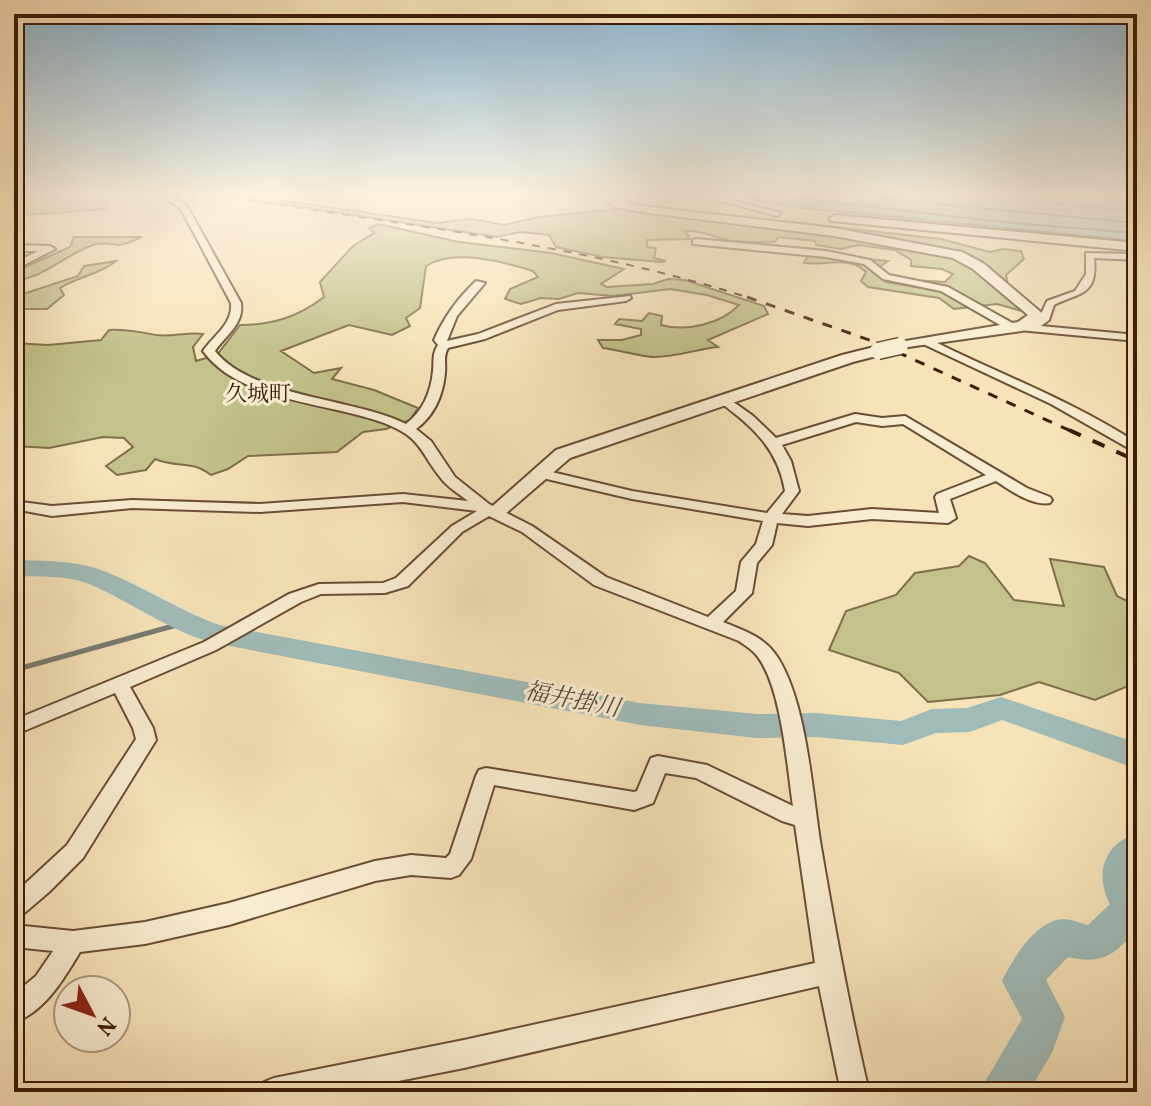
<svg xmlns="http://www.w3.org/2000/svg" width="1151" height="1106" viewBox="0 0 1151 1106" font-family="Vollkorn,'Noto Serif JP',serif">
<rect width="100%" height="100%" fill="#f6e3b8"/>
<filter id="stains"><feTurbulence type="fractalNoise" baseFrequency=".0025" numOctaves="4"/><feColorMatrix values="0 0 0 0 .2 0 0 0 0 .09 0 0 0 0 .02 0 0 0 .5 -.17"/></filter>
<radialGradient id="worn" r=".72"><stop offset=".6" stop-color="#630" stop-opacity="0"/><stop offset="1" stop-color="#630" stop-opacity=".3"/></radialGradient>
<path fill="#c2c28a" stroke="#7f6f49" stroke-width="2" d="M25,195H81L57,197L56,202H110L105,209L28,215L27,210H14V197Z
M243,195L437,223L472,219L504,225L539,217L619,209L727,223L791,222L941,239L990,252L1003,249L1021,251L1024,259L1006,275L1007,280L998,286L1025,312L997,304L954,309L939,298L868,287L861,281L866,272C849,255 825,266 804,263L809,254L888,261L874,271L886,282L940,291L935,286L913,280L945,282L953,274L942,269L911,266V260L895,250L858,245L841,249L816,245L815,241L778,237L775,242C758,241 740,244 723,239C708,235 700,230 685,231L690,239L647,240V247L656,248L654,258L666,261L661,262L603,257L556,247L549,235L520,232L497,237L229,196Z
M378,224L459,242L551,253L624,269L601,284L607,287L653,284L668,279L685,280L764,306L768,314L708,340L718,347C697,349 677,357 654,357C641,357 619,350 603,348L598,340H622L641,335V329L615,324L619,319L642,321L649,313L662,316L661,325C686,332 721,324 739,305L707,295L670,289L613,296L578,293L559,299L541,298L521,304L505,299L510,289L538,277L533,271C503,262 454,248 426,266L420,308L406,318L410,326L392,335L349,325L281,351L314,373L341,368L332,379L374,390L418,408L410,420L386,429L363,432L337,452L248,456L228,469L211,475C189,459 180,469 155,459L146,470L117,475L106,466L133,447L124,438L103,437L49,448L14,446V343L48,345L101,340L109,330C127,329 139,332 156,335C172,337 187,332 203,334L193,347L196,361L217,355L240,325C272,325 298,317 324,297L320,282L353,246L374,233L369,228Z
M74,237H142C134,240 126,245 118,245C109,244 102,242 93,245C64,255 46,277 14,281V276L25,267L70,247Z
M116,261C101,274 77,277 60,288L64,295L47,309H14V297L78,276L84,266Z
M969,556L985,563L1014,600L1064,606L1050,559L1104,567L1117,596L1137,606V674L1133,684L1095,700L1039,682L1000,695L928,702L899,673L829,650L846,611L896,595L915,573L959,566Z"/>
<path fill="#a0bcb8" stroke="#787c72" stroke-width="2" d="M733,195H1137V241L792,207Z"/>
<g fill="none" stroke-linecap="round" stroke-linejoin="round">
<path stroke="#6e6c60" stroke-width="2" d="M771,195L1001,222L1137,233
M844,195L1137,223
M962,195L1137,211"/>
<path stroke="#787c72" stroke-width="5" d="M14,670L184,623"/>
<path fill="#a0bcb8" fill-rule="evenodd" d="M14,560C44,561 78,560 106,572C145,587 180,611 219,625L640,703L757,714L816,713L901,721L932,709L967,708L1001,697L1137,743V769L1002,720L970,732L936,733L903,745L816,737L757,738L640,725L214,643C168,631 132,602 89,584C66,575 39,577 14,576Z
M1137,833V929C1115,955 1102,965 1068,957L1046,980L1065,1017L1052,1053L1028,1092H979L1022,1019L1002,981C1012,960 1036,920 1063,919C1070,919 1080,923 1088,925L1110,904C1094,873 1104,844 1137,833Z"/>
<g stroke="#6a4e34" stroke-width="4">
<path id="minor" d="M161,195H170L187,206L241,303C244,324 226,335 215,351C251,397 353,398 406,424C423,411 431,392 433,371C434,361 432,354 438,345L434,340C444,317 458,298 476,281L485,283L457,316L447,341L478,334L556,304L630,296L631,298L626,301L558,310L485,339L448,348C443,356 446,363 445,373C443,395 434,416 416,429L431,441L455,477L489,504L532,526L606,577L708,617L736,591L741,562L756,544L763,521L632,499L534,476L532,473L534,470L539,469L632,491L767,513L785,491C778,449 753,427 721,403L719,400L725,396L753,416L776,438L855,414L882,418L905,416L1027,488L1050,497L1052,500L1050,503C1032,506 1011,491 996,481L950,499L956,518L948,523L872,519L808,526L777,523L772,545L757,563L752,593L723,622C745,631 765,637 778,658C807,704 812,792 821,847C835,929 850,1011 869,1092H841L819,986L464,1068L343,1092H260L264,1082L274,1078L464,1040L815,963L795,825L782,821L696,778L665,773L653,803L634,810L494,785L471,859L459,875L451,878L411,875L375,881L229,925L145,944L80,952C63,980 46,1010 14,1023V994L36,976L53,951L14,947V925L73,931L145,922L229,903L375,861L411,855L446,858L450,854L476,776L479,770L486,768L634,792L637,791L651,758L658,756L707,765L793,806C787,767 782,689 758,657C753,650 746,646 739,641L594,585L522,532L489,516L462,532L408,586L385,593L321,594L301,602L216,650L130,687L153,728L156,740L83,858L49,892L22,915L14,918V894L67,845L136,739L133,728L115,693L14,735V720L204,642L289,594L319,584L383,583L396,578L452,526L477,511L403,502L260,512L132,508L52,516L14,509V501L52,506L132,500L260,504L403,494L468,501C458,493 447,487 440,477C418,449 422,438 384,423C328,402 240,402 203,351C214,335 233,324 231,303L181,209ZM856,422L882,426L903,424L986,475L937,494L935,497L939,513L872,509L808,516L782,514L799,491L791,461L782,445Z
M699,195H712L781,213L777,216Z
M696,239L826,251L870,260L889,275L948,287L1014,324L1028,325L1039,319L1047,301L1075,291L1086,274V253L1137,254V260L1094,258C1098,296 1080,292 1054,305L1049,320L1041,326L1137,335V341L1007,329L941,291L883,279L864,264L826,257L693,244V240Z
M14,245L50,246L55,249L16,269L14,263L38,251H14Z
M921,339H929C999,374 1071,400 1137,443V453L1051,404L921,343Z"/>
</g>
<g stroke="#6a4e34" stroke-width="4">
<path id="tertiary" d="M597,195C613,194 625,203 641,206L834,228L962,252L983,263L1043,314L1038,323L1022,331L894,349V343L1018,322L1028,315L973,269L953,258L834,236L641,212L615,207Z
M835,215L1137,243V251L831,221L829,219Z
M878,346L886,351L884,354L853,362L570,458L504,515L497,517L487,511L556,450L842,355Z"/>
</g>
<use href="#minor" fill="#f9edd1" fill-rule="evenodd"/>
<use href="#tertiary" fill="#f9edd1" fill-rule="evenodd"/>
<path stroke="#3c1c08" stroke-width="2" stroke-dasharray="8 8" stroke-linecap="butt" d="M216,195C395,224 580,243 753,299"/>
<path stroke="#3c1c08" stroke-width="3" stroke-dasharray="10 10" stroke-linecap="butt" d="M747,297L875,342L1073,432"/>
<path stroke="#3c1c08" stroke-width="4" stroke-dasharray="13 13" stroke-linecap="butt" d="M1069,430L1137,461"/>
<g stroke="#6a4e34" stroke-width="19" stroke-linecap="butt">
<path id="tertiary-bridge" d="M878,351L900,346"/>
</g>
<use href="#tertiary-bridge" stroke="#f9edd1" stroke-width="16"/>
</g>
<linearGradient id="sky" x2="0" y2="1"><stop stop-color="#8bb7d5"/><stop offset="0.56" stop-color="#fbf2df"/><stop offset="1" stop-color="#fbf2df" stop-opacity="0"/></linearGradient>
<rect width="1151" height="349" fill="url(#sky)"/>
<g text-anchor="middle" dominant-baseline="central" stroke-width="6" stroke-linejoin="round" paint-order="stroke">
<g font-size="22" fill="#3c1c08" stroke="#f9edd1">
<text x="258" y="395">久城町</text>
</g>
<g font-size="24" font-style="italic" fill="#5a4c3d" stroke="#f9edd1">
<text transform="translate(572 701) rotate(11)">福井掛川</text>
</g>
</g>
<rect width="1151" height="1106" fill="none" stroke="#f6e3b8" stroke-width="48"/>
<rect x="16" y="16" width="1119" height="1074" fill="none" stroke="#3c1c08" stroke-width="4"/>
<rect x="24" y="24" width="1103" height="1058" fill="none" stroke="#3c1c08" stroke-width="2"/>
<g transform="translate(92 1014) rotate(131)"><circle r="38" fill="#f9edd1" stroke="#ad9981" stroke-width="2"/>
<path d="M0-6L14 30L0 20L-14 30Z" fill="#8f2418"/>
<text y="-12" font-size="22" font-weight="bold" text-anchor="middle" fill="#3c1c08">N</text>
</g>
<rect width="100%" height="100%" filter="url(#stains)"/>
<rect width="100%" height="100%" fill="url(#worn)"/>
</svg>
